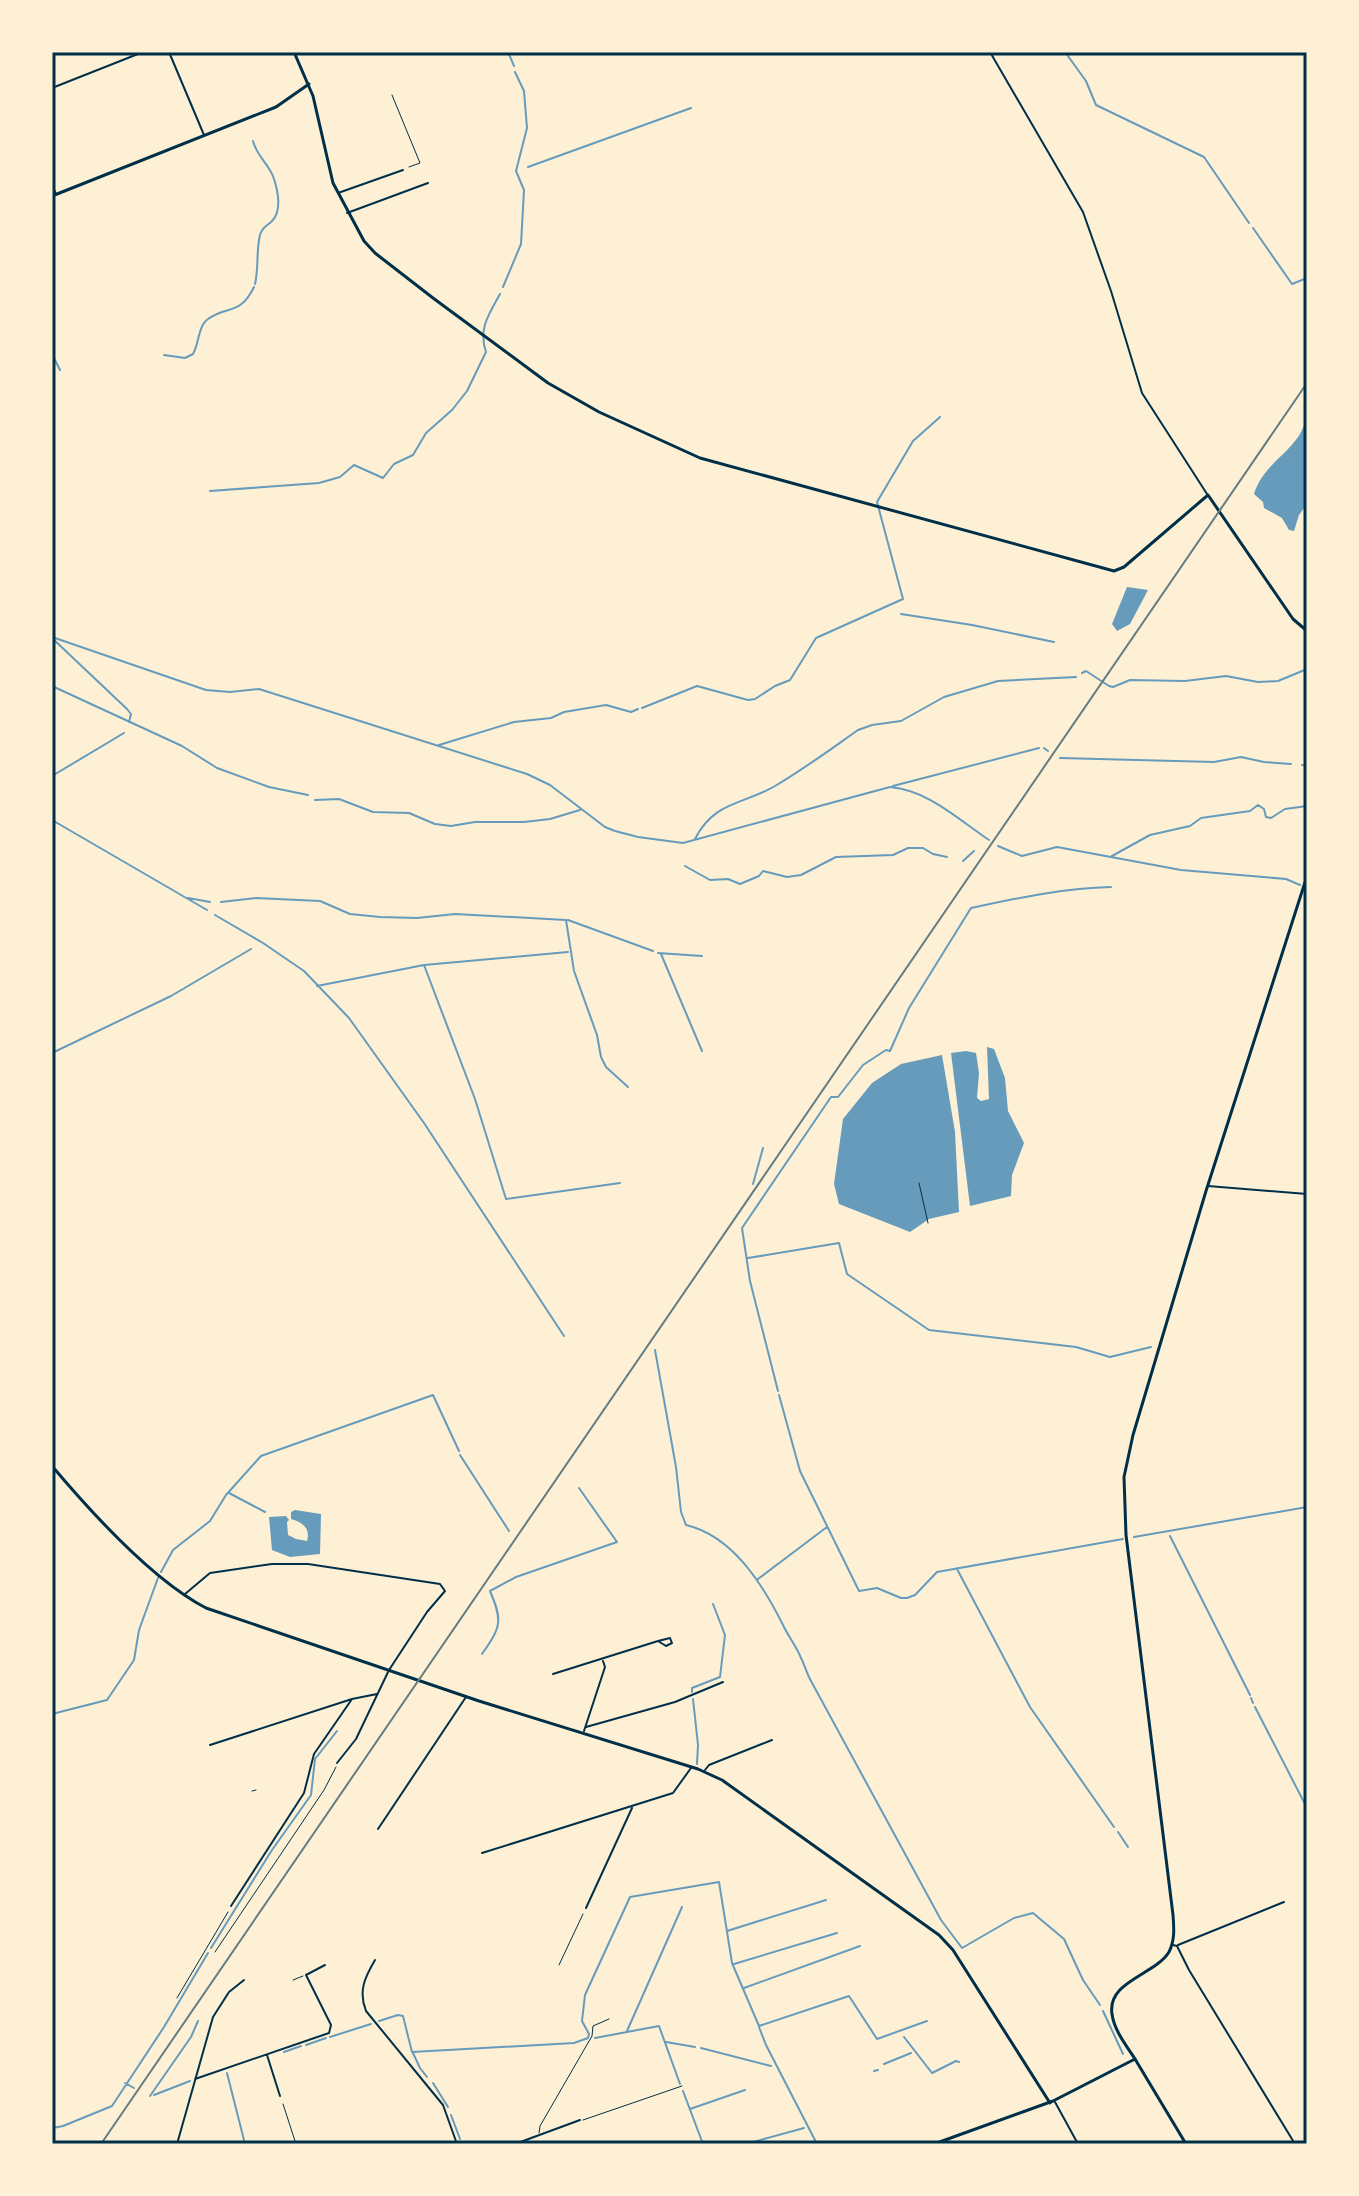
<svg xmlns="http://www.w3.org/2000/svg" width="1359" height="2196" viewBox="0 0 1359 2196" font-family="Ubuntu,sans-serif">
<rect width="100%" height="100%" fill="#fdf0d5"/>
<path fill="#669bbc" d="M1307,419V504L1299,515L1294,531L1289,530L1282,518L1264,508L1263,502L1254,494C1262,468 1284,457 1298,437C1302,432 1304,424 1307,419Z
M1127,587L1148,590L1130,624L1117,631L1112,624Z
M987,1047L994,1049L1005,1078L1008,1111L1024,1143L1012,1175L1011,1196L970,1206L951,1053L966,1051L976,1053L979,1073L977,1098L981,1101L989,1099Z
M942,1055L955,1132L959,1212L929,1219L910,1232L839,1204L834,1184L843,1119L872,1083L901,1064Z
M295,1510L321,1514L320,1554L290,1557L272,1550L269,1517L286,1516L289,1520L287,1522L288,1535L296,1539L307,1541C311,1528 302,1522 291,1519V1512Z"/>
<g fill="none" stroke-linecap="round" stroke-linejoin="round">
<path stroke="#669bbc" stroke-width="2" d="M508,52L514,66
M1065,52L1086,81L1096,105L1204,157L1249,223
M253,141C257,157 270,165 274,179C278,191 282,211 272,221C267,226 262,227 260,235C256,250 259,267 255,284
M528,167L691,108
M1253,228L1292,284L1307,278
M503,287L521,244L524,190L516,171L527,128L524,91L515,72
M52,354L60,370
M164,355L185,358L193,354C199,344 198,326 208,319C227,305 240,316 254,287
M210,491L319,483L340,477L354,465L383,478L394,464L413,455L426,433L452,410L467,391L486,352C478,329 489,314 500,294
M901,614L972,625L1054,642
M52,637L206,690L230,692L259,689L527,774L550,785L605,827L615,831L638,837L683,843L890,787C928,790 959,820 989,840
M52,638L127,709L131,714L129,722
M1082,673L1086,671L1109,686L1113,687L1130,680L1185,681L1226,676L1258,682L1278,681L1307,669
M52,686L182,746L217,768L269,787L308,795
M642,708L697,686L748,700L755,699L775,686L790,680L816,638L903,599L877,502L913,441L940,417
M439,745L514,722L551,718L564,712L606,705L631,712L638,709
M1044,748L1048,751
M1060,758L1214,762L1241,757L1264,762L1291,764
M1302,765L1307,766
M52,776L124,733
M893,786L1039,748
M315,800L339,799L373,812L409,813L435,824L451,826L475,822H524L550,819L580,810
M52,820L207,910
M695,839C714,801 743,805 775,786C804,769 831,749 858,730L872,725L901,721L944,697L998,681L1076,677
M998,846L1022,856L1057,847L1181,870L1286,879L1300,885
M1112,856L1150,835L1190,826L1201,818L1250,811L1258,805L1264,809L1266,817L1271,818L1285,809L1307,806
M963,861L974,851
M685,866L710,880L728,879L740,884L759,876L763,871L787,877L801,875L836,857L893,855L908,848H923L933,854L947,857
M188,898L210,902
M221,902L256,898L320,901L350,914L380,917L417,918L455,914L566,920L574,971L597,1035L601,1057L606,1067L628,1087
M215,915L263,943L304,971L349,1018L424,1123L564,1336
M568,920L653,951
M658,953L702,956
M661,954L702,1051
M424,965L475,1099L506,1199L620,1183
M317,986L424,965L568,952
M52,1053L171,996L251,949
M753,1184L763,1148
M748,1258L839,1243L847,1274L929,1330L1076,1347L1110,1357L1151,1347
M655,1350L676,1467L681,1512L686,1525C733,1536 763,1585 783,1625C788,1636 797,1647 801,1658C805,1666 807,1674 811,1681L941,1920L962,1948L1014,1918L1033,1913L1064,1939L1083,1980L1100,2005
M778,1391L750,1281L742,1228L831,1097H838L863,1065L886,1050L890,1051L909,1008L971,908C1018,898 1063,888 1111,887
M779,1395L800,1471L859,1591L877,1588L901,1598H907L915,1595L937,1572L1123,1539
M460,1455L509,1531
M229,1493L265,1512
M1170,1536L1250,1695
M1134,1537L1307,1507
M957,1569L1030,1707L1114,1827
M161,1572L173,1550L210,1521L226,1495L261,1456L433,1395L459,1451
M758,1579L827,1527
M482,1654C501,1627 503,1621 490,1591L516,1577L617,1542L579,1488
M692,1692V1688L720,1677L725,1635L713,1604
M1251,1698L1253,1703
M693,1699L698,1745L697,1764
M1255,1707L1307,1808
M52,1714L107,1700L134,1660L139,1630L158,1578
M1118,1832L1128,1847
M727,1931L826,1900
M211,1948L272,1850L311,1795L315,1759L337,1731
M734,1964L837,1933
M744,1988L860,1946
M1103,2011L1123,2054
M379,2021L398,2015L403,2016L412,2052L574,2043L588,2038L589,2034L582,2021L585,1995L630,1897L719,1882L732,1963L759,2026L849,1996L877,2039L927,2021
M759,2027L766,2045L817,2144
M627,2031L682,1907
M330,2037L371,2024
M904,2037L932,2073L956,2061L959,2062
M595,2038L659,2026L680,2084
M666,2042L695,2047
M306,2045L326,2038
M701,2048L771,2066
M284,2052L301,2046
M413,2053L420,2068L427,2077
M884,2064L911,2053
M874,2071L878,2070
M227,2073L245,2144
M125,2083L134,2088
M433,2083L448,2107
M683,2091L703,2144
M154,2095L190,2081
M150,2096L191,2037L198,2021
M690,2109L745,2090
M451,2115L460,2139
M53,2128L63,2126L112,2106L164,2027L208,1953
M746,2144L804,2128"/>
<path stroke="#003049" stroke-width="1" d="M392,95L420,163L409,167
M919,1183L928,1223
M252,1791L256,1790
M215,1952L324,1790L336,1767
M559,1965L583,1914
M177,1998L228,1912
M283,2104L296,2144"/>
<path stroke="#003049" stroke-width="1" d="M293,1980L303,1976
M583,2120L682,2086
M539,2133L540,2126L592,2036L593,2026L609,2019"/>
<path stroke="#003049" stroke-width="2" d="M169,52L204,135
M990,52L1083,212L1111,291L1142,393L1207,494
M52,88L143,52
M52,185L56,194
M338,193L403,170
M347,213L428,183
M1208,1186L1307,1194
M52,1525L54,1528
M185,1594L210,1573L272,1564H308L440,1584L445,1591L427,1612L389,1670L356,1739L337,1763
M553,1674L658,1641L666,1646L672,1643L670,1638L658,1641
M586,1727L675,1702L723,1682
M584,1731L605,1667L603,1661
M210,1745L352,1699L377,1694
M705,1770L709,1765L772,1740
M378,1829L466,1697
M482,1853L673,1793L691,1768
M231,1906L304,1793L314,1754L352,1699
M586,1908L632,1808
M1173,1945L1177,1946L1189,1970L1295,2144
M1178,1945L1284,1902
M375,1960C365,1977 358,1991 366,2011L443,2105L457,2144
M267,2055L280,2096
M195,2079L329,2033L331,2025L306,1975L325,1965
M1055,2102L1078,2144
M177,2144L213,2017L229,1992L244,1980
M515,2144L580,2120"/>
<path stroke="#003049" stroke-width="3" d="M294,52L313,96L333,183L364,241L375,253L433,298L548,383L599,412L700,458L1114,571L1124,567L1208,495L1293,619L1307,631
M52,196L276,107L309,84
M52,1466C90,1511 154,1581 206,1608L479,1701L698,1769L722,1780L939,1935L953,1950L1050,2103
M1135,2059L1186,2144"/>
<path stroke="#003049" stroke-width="3" d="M934,2144L1053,2101L1135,2059C1126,2045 1114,2030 1112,2014C1107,1981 1155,1975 1169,1952C1175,1940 1174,1928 1173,1915L1126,1535L1124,1477L1133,1435L1206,1191L1307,876"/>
<path stroke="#657d81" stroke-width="2" d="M101,2144L1307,383"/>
</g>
<rect width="1359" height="2196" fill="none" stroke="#fdf0d5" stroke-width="108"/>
<rect x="54" y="54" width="1251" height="2088" fill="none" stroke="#003049" stroke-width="3"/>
</svg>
